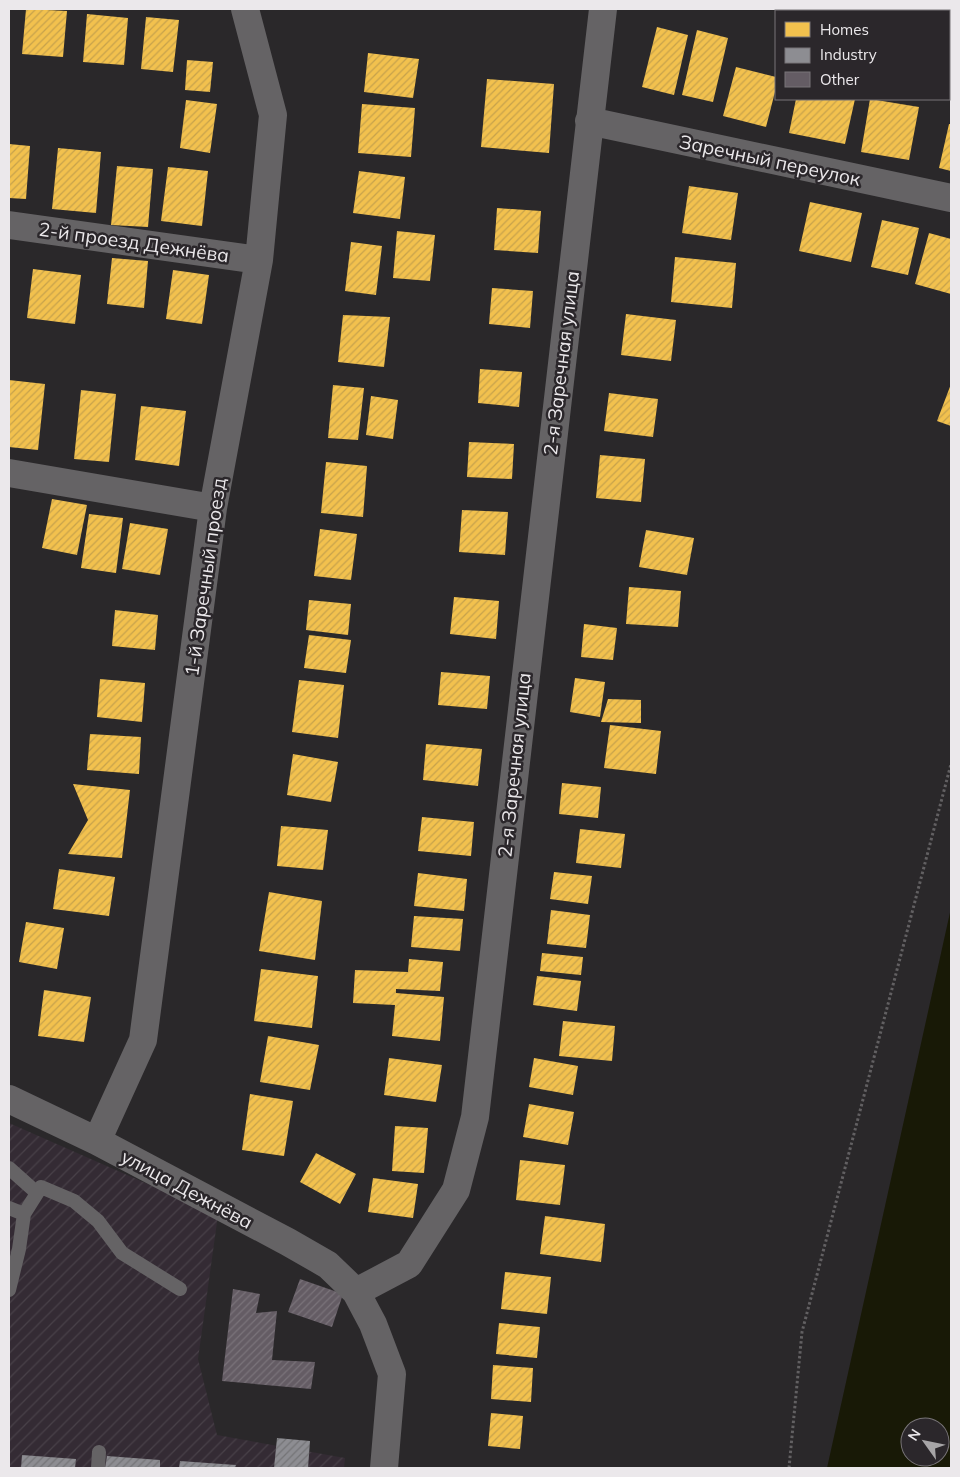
<svg xmlns="http://www.w3.org/2000/svg" width="960" height="1477" viewBox="0 0 960 1477" font-family="Mulish,sans-serif">
<defs>
<pattern id="industrial-furrows" width="10" height="10" patternUnits="userSpaceOnUse" patternTransform="scale(1.25)"><rect width="10" height="10" fill="#342b34"/><path d="M-1 1l2-2M0 10L10 0M9 11l2-2" fill="none" stroke="#484048"/></pattern>
<pattern id="homes-hatch" width="6" height="6" patternUnits="userSpaceOnUse" patternTransform="scale(1.25)"><rect width="6" height="6" fill="#f2c14e"/><path d="M-1 1l2-2M0 6l6-6M5 7l2-2" fill="none" stroke="#c7a24c"/></pattern>
<pattern id="industry-hatch" width="6" height="6" patternUnits="userSpaceOnUse" patternTransform="scale(1.25)"><rect width="6" height="6" fill="#8d8d92"/><path d="M-1 1l2-2M0 6l6-6M5 7l2-2" fill="none" stroke="#747477"/></pattern>
<pattern id="building-hatch" width="6" height="6" patternUnits="userSpaceOnUse" patternTransform="scale(1.25)"><rect width="6" height="6" fill="#645c64"/><path d="M-1 1l2-2M0 6l6-6M5 7l2-2" fill="none" stroke="#7a737a"/></pattern>
</defs>
<rect width="100%" height="100%" fill="#2a282a"/>
<path fill="url(#industrial-furrows)" d="M9,1123L218,1215L198,1359L217,1435L345,1458L344,1468H9Z"/>
<path fill="#181906" fill-rule="evenodd" d="M951,908V1468H827ZM910,1427H940V1457H910Z"/>
<path fill="url(#homes-hatch)" d="M26,9L67,11L63,57L22,54Z
M87,14L128,18L124,65L83,62Z
M146,17L179,20L173,72L141,69Z
M657,27L688,35L674,95L642,87Z
M697,30L728,38L713,102L682,95Z
M368,53L419,59L413,98L364,92Z
M187,60L213,62L210,92L185,90Z
M736,67L776,77V88L766,127L723,116Z
M487,79L554,84L549,153L481,147Z
M796,99H855L845,144L789,133Z
M870,99L919,107L909,160L861,152Z
M186,100L217,104L210,153L180,148Z
M362,104L415,108L411,157L358,153Z
M949,124H951V171L939,168Z
M9,144L30,146L26,199L9,198Z
M58,148L101,152L96,213L52,209Z
M117,166L153,169L148,227L111,225Z
M168,167L208,171L202,226L161,221Z
M359,171L405,177L400,219L353,213Z
M689,186L738,193L731,240L682,233Z
M810,202L862,213L851,262L799,251Z
M497,208L541,211L538,253L494,250Z
M882,220L919,228L908,275L871,267Z
M397,231L435,235L430,281L393,278Z
M929,233L951,239V294L915,284Z
M351,242L382,246L376,295L345,291Z
M675,257L736,263L732,308L671,302Z
M112,258L148,261L144,308L107,304Z
M33,269L81,275L75,324L27,318Z
M173,270L209,275L202,324L166,319Z
M492,288L533,291L530,328L489,324Z
M626,314L676,320L671,361L621,355Z
M343,315L390,317L384,367L338,362Z
M480,369L522,372L519,407L478,403Z
M9,380L45,384L38,450L9,447Z
M951,384V426L937,421Z
M333,385L364,388L358,440L328,438Z
M81,390L116,394L109,462L74,459Z
M609,393L658,399L653,437L604,431Z
M371,396L398,400L393,439L366,435Z
M141,406L186,411L179,466L135,460Z
M469,442L514,444L512,479L467,477Z
M600,455L645,459L641,502L596,498Z
M326,462L367,466L363,517L321,513Z
M52,499L87,505L77,555L42,548Z
M462,510L508,512L505,555L459,552Z
M89,514L123,518L116,573L81,568Z
M130,523L168,529L160,575L122,569Z
M320,529L357,534L351,580L314,576Z
M646,530L694,538L687,575L639,567Z
M629,587L681,591L678,627L626,624Z
M454,597L499,601L496,639L450,634Z
M309,600L351,604L348,635L306,630Z
M115,610L158,615L155,650L112,646Z
M584,624L617,628L613,660L581,657Z
M309,635L351,640L346,673L304,668Z
M441,672L490,676L487,709L438,705Z
M575,678L605,682L600,717L570,712Z
M100,679L145,683L142,722L97,717Z
M299,680L344,685L338,738L292,732Z
M608,699L641,700V723L601,722Z
M610,725L661,731L656,774L604,768Z
M90,734L141,737L139,774L87,770Z
M426,744L482,749L478,786L423,780Z
M293,754L338,762L331,802L287,795Z
M562,783L601,787L598,818L559,814Z
M73,784L130,790L122,858L68,854L88,820Z
M422,817L474,822L471,856L418,851Z
M281,826L328,830L323,870L277,866Z
M580,829L625,834L621,868L576,863Z
M59,869L115,877L109,916L53,909Z
M554,872L592,876L588,904L550,899Z
M418,873L467,879L464,911L414,906Z
M269,892L322,901L315,960L259,951Z
M551,910L590,915L586,948L547,944Z
M414,916L463,919L460,951L411,947Z
M26,922L64,928L57,969L19,962Z
M542,953L583,957L581,975L540,971Z
M409,959L443,962L440,991L396,989V993L444,997L440,1041L392,1036L395,1005L353,1003L355,970L408,972Z
M261,969L318,976L312,1028L254,1021Z
M537,976L581,981L577,1011L533,1005Z
M44,990L91,997L84,1042L38,1036Z
M563,1021L615,1026L612,1061L559,1056Z
M268,1036L319,1045L310,1090L260,1082Z
M389,1058L442,1065L436,1102L384,1095Z
M534,1058L578,1066L573,1095L529,1087Z
M250,1094L293,1101L284,1156L242,1150Z
M529,1104L574,1112L568,1145L523,1137Z
M395,1126L428,1128L424,1173L392,1171Z
M316,1153L356,1174L340,1204L300,1182Z
M520,1160L565,1165L560,1205L516,1200Z
M373,1178L418,1184L413,1218L368,1212Z
M545,1216L605,1224L601,1262L540,1254Z
M505,1272L551,1277L547,1314L501,1309Z
M499,1323L540,1327L537,1358L496,1354Z
M493,1365L533,1368L531,1402L491,1399Z
M491,1413L523,1416L520,1449L488,1446Z"/>
<path fill="url(#industry-hatch)" d="M277,1438L310,1441L308,1468H274Z
M22,1455L76,1459L75,1468H21Z
M107,1456L160,1460V1468H105Z
M180,1461L236,1465L235,1468H179Z"/>
<path fill="url(#building-hatch)" d="M300,1279L343,1294L332,1327L288,1312Z
M233,1289L260,1294L256,1313L277,1311L272,1360L315,1362L311,1389L222,1381Z"/>
<g fill="none" stroke-linecap="round" stroke-linejoin="round">
<path stroke="#626062" stroke-width="3" stroke-dasharray="2.5 2.5" stroke-linecap="butt" d="M789,1468L802,1332L951,764"/>
<path stroke="#656365" stroke-width="14" d="M9,1168L37,1193
M9,1208L24,1214L19,1249L9,1290
M24,1214L41,1187L74,1201L98,1221L122,1253L180,1289
M98,1468L99,1452"/>
<path stroke="#656365" stroke-width="28" d="M589,121L951,198
M9,225L259,260
M9,473L213,508
M9,1099L97,1141L288,1242L328,1265L356,1292L373,1324L392,1374L384,1468
M97,1141L143,1040L213,508L259,260L273,115L245,9
M356,1292L409,1264L456,1190L475,1117L603,9"/>
</g>
<g text-anchor="middle" dominant-baseline="central" stroke-width="5" stroke-linejoin="round" paint-order="stroke">
<g font-size="19" fill="#ebe8eb" stroke="#2b272b">
<text transform="translate(770 160) rotate(12)">Заречный переулок</text>
<text transform="translate(134 242) rotate(8)">2-й проезд Дежнёва</text>
<text transform="translate(561 363) rotate(-83)">2-я Заречная улица</text>
<text transform="translate(205 577) rotate(-82)">1-й Заречный проезд</text>
<text transform="translate(514 765) rotate(-84)">2-я Заречная улица</text>
<text transform="translate(187 1189) rotate(28)">улица Дежнёва</text>
</g>
</g>
<rect width="960" height="1477" fill="none" stroke="#ebe8eb" stroke-width="20"/>
<rect x="775" y="10" width="175" height="90" fill="#2b272b" stroke="#787478"/>
<rect x="785" y="22" width="25" height="15" fill="#f2c14e" stroke="#787478"/>
<text x="820" y="35" font-size="15" fill="#ebe8eb">Homes</text>
<rect x="785" y="48" width="25" height="15" fill="#8d8d92" stroke="#787478"/>
<text x="820" y="60" font-size="15" fill="#ebe8eb">Industry</text>
<rect x="785" y="72" width="25" height="15" fill="#645c64" stroke="#787478"/>
<text x="820" y="85" font-size="15" fill="#ebe8eb">Other</text>
<g transform="translate(925 1442) rotate(303)"><circle r="24" fill="#2b272b" stroke="#787478"/>
<path d="M0-4L9 19L0 12L-9 19Z" fill="#a7a5a7"/>
<text y="-8" font-size="14" font-weight="bold" text-anchor="middle" fill="#ebe8eb">N</text>
</g>
</svg>
